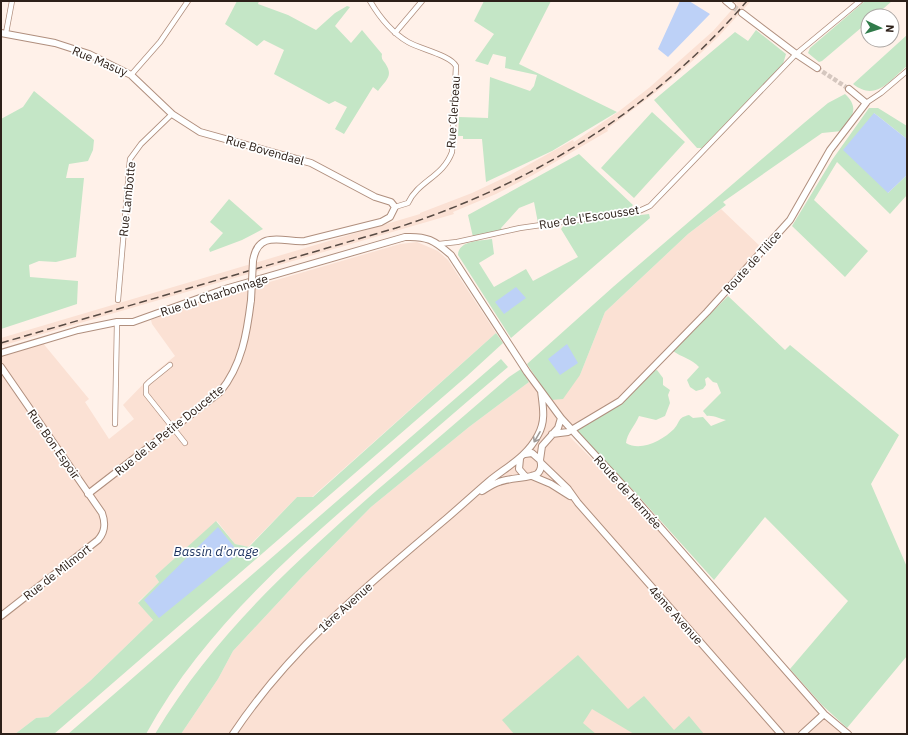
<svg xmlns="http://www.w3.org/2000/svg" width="908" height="735" viewBox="0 0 908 735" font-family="'IBM Plex Sans',sans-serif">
<rect width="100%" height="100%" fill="#fff1e9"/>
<path fill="#fbe1d4" d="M733,1H751L718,37L687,66L655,93L607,129L608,131L533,175L496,194L453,212L454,214L1,346V338L420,214V213L472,193L510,175L573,140L574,142L618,112L650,87L713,31L737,4Z
M721,209L763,249L620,401L568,435L624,491L816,708L848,734H181L218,679L233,651L301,578L371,507L469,427L529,382L540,385L580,375L605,312L688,234Z
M417,242L438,251L448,260L496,333L312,497H297L248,547L235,544L217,521L155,576L159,582L138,602L153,620L90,681L48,717L36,718L15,734H1V354L42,342L89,399L85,402L109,439L134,419L123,405L153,374L175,356L152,324L151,320L197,303L400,244Z"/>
<path fill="#c4e6c6" d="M237,1H259L258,4L288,15L316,30L335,13L347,6L350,7L335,26L351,43L362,30L382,54C381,59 383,60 385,63C394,76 386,80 378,91L373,87L344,134L335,129L347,107L335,101L329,104L274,74L284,50L264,40L257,46L225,24Z
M484,1H551L519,64L617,112L552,151L486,182L482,139H463V136H458L459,117L488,118L490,77L530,91L534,86L537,75L505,68L506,57L493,54L488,65L475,61L494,34L474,21Z
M865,1H892L875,16H868V22L822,61L819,62L808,53L810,48Z
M756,30L786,54L783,64L702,148H697L654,100L735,32L748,41Z
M907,35V66C889,81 876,102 853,84Z
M34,91L94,140L93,150L88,161L69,164L66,178H84L76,257L56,262L39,261L29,265L30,277L78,281L77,304L1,329V119L23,107Z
M845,94C860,108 852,117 842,131L822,133L723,202L726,205L688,234L605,312L580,375L563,399L551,400L527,364L613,287L804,123L828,103Z
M869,108H878L907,126V139L874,113L888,193L907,175V195L890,214L837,162L814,200L868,251L845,277L792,226L832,160Z
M652,112L685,142L634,198L601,168Z
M579,154L633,205L629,210L538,223L534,202L519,208L501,228L502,230L473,237L468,215Z
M229,199L263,229L242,240L210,252L209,249L223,233L210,222Z
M649,214L650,218L511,338L458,255C459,240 480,241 492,239L494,254L479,263L494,287L526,269L533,281L578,257L561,229L565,224Z
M728,296L785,350L790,345L899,435L871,484L907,567V656L847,728L822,705L790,669L848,601L765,517L714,580L633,490L578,436L577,431L581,424L620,401L648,372L657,370L663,378V385L670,390L668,395L670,403L665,416L656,420L639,416C635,426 627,433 626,443C641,452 663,440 674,429C681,421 677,418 689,415L693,418L703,417L711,426L726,420C720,419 713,415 707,416L703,411L721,393L717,383L713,382L708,377L705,379L706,385L703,389L696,391L690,387L687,380L699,367C692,359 681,357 673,351Z
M496,333L503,343L467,376L54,734H15L36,718L48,717L90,681L153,620L138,603L159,582L155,576L216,521L235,544L249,547L297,497H313Z
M501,359L508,367C459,408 411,450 363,492C281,563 199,637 146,734H68Z
M521,369L529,382L469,427L371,507L301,578L233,651L218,679L181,734H155C215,634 290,567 376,491C421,453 465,415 509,377Z
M578,655L628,709L644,696L674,730L689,716L704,734H634L592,709L583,723L596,734H514L502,720Z"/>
<path fill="#bdd1f7" d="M680,1H689L710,14L668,57L658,49Z
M874,113L907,139V175L888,193L843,150Z
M516,287L526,298L504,314L495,302Z
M567,344L578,363L560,375L548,359Z
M218,527L239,553L159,618L144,600Z"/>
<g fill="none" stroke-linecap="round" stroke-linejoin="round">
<path stroke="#d5c7bf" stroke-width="4.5" stroke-dasharray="4.5 2" stroke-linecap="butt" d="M817,68L849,89"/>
<path stroke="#d5c7bf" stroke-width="6" stroke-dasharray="6 3" stroke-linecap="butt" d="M732,6L742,13"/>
<g stroke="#b08f7e" stroke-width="6">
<path id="minor" d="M370,1C380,18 391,32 408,42C420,49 450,55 456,66L452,152C443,177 418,181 408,203L395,207
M6,33L12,1
M395,33L422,1
M131,75L160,42L188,1
M866,103L881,93L907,71
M439,244L457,242L520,228L639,211L650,206L796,54L860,1
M118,300L130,159L141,144L172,114
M170,365L149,382L146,385V394L185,443
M115,424L117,322"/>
</g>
<g stroke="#b08f7e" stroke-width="8">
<path id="tertiary" d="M726,1L732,6
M742,13L796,54L817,68
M1,33L55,43L89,54L131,75L172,114L200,132L311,163L375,197L391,202L395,207L390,217L381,222L305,241C285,243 258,228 253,261
M1,353L78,330L117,322H133L225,289L405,237C427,236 434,240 451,255L527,372L561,418L631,494L824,714L848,734
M1,367L102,513C106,524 105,532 98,540L1,616
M552,434L568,432L620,401L707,312L790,220L830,150L866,103L849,89
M520,459L519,469L525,476
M540,460L542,446L558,428L561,418
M541,463L568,489L578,503L781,734
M532,476L551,484L570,496
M482,491C487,488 493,484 499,482C508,478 531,478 537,474C541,471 542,465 540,460L532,453L525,454
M88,494L220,392C242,365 247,333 251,300
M233,734C290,648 369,584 447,518C461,506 474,494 488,482C506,467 527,457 538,435C546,421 543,407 541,391
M802,734L824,714"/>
</g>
<use href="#minor" stroke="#fff" stroke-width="4.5"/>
<use href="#tertiary" stroke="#fff" stroke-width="6"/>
<path stroke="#584b44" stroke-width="1.5" stroke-dasharray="8 4" stroke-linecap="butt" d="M1,343L396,228C531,185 654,109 747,1"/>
<g stroke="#b08f7e" stroke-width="8" stroke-linecap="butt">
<path id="tertiary-bridge" d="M251,300L253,261"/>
</g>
<use href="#tertiary-bridge" stroke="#fff" stroke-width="6"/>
</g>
<defs><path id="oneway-shaft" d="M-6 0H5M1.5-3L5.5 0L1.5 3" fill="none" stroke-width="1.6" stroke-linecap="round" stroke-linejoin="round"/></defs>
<use stroke="#a09b98" href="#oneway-shaft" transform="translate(537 437) rotate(120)"/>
<g text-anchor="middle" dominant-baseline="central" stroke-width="3.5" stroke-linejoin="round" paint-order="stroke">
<g font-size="12" fill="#2d2019" stroke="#fff">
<text transform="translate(100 61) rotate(23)">Rue Masuy</text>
<text transform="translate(453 112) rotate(-86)">Rue Clerbeau</text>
<text transform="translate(265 150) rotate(16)">Rue Bovendael</text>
<text transform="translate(127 199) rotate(-84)">Rue Lambotte</text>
<text transform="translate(589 217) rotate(-9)">Rue de l'Escousset</text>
<text transform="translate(752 262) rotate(-48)">Route de Tilice</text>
<text transform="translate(214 295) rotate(-18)">Rue du Charbonnage</text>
<text transform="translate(169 430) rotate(-39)">Rue de la Petite Doucette</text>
<text transform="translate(54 444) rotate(55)">Rue Bon Espoir</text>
<text transform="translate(628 492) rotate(48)">Route de Hermée</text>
<text transform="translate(57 572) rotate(-38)">Rue de Milmort</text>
<text transform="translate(345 607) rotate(-42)">1ère Avenue</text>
<text transform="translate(676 615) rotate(48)">4ème Avenue</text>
</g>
<g font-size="13" font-style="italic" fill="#1a315f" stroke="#fff">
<text x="216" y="551">Bassin d'orage</text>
</g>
</g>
<rect width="908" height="735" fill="none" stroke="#2d2019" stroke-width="4"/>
<g transform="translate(880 28) rotate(94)"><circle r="19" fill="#ffffff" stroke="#aba6a3"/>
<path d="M0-3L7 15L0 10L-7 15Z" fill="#307b4a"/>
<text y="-6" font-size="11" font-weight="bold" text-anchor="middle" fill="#2d2019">N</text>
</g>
</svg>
